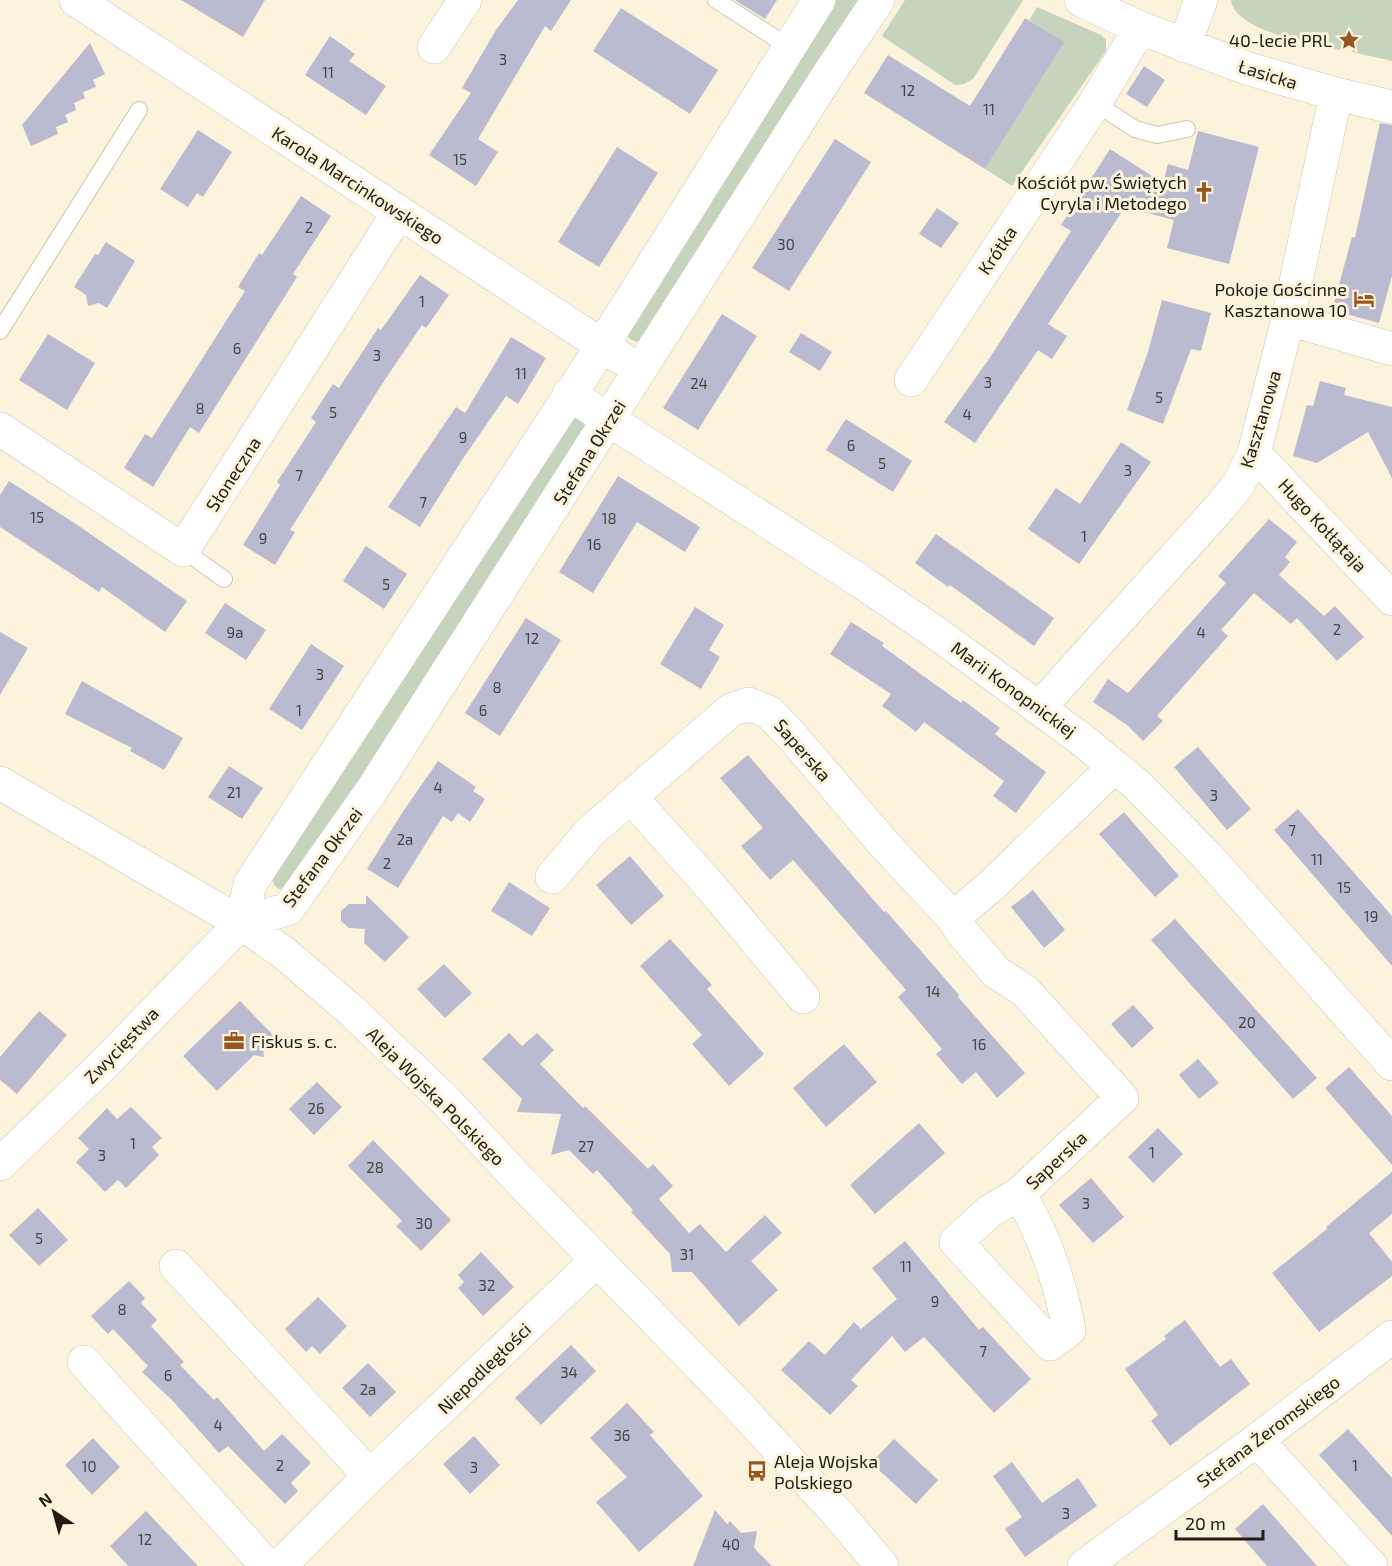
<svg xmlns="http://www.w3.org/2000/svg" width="1392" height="1566" viewBox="0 0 1392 1566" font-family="'Exo 2',sans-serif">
<rect width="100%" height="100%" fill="#fcf3dc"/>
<path fill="#c6d4be" d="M833,0H865L643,340L637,342L630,339L625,332Z
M905,0H1023L973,79L964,84L955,85L882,36Z
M1231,0H1392V61L1352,52L1353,43L1342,41L1340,50C1313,43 1235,32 1231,0Z
M1037,7L1101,35L1106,40V51L1012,186L985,169L1063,42L1029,20Z
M577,417L582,420L587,429L293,888C283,891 276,891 272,880L566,418Z"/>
<path fill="#babbd1" d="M181,0H265L243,37Z
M518,0H571L551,31L545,26L478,139L498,152L476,186L429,155L471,93L462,88L496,30Z
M735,0H777L765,19Z
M621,8L718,70L690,114L593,51Z
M1025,18L1064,42L985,169L864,93L888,55L970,106Z
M330,36L355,54L349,61L386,86L366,115L305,75Z
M90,43L105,74L93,80L96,87L83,92L85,98L74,103L76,110L65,115L68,122L56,127L58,134L31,146L22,125Z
M1144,66L1165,80L1147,107L1126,94Z
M1380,123L1392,125V276L1379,323L1332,310L1352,237L1355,238Z
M198,130L232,152L203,197L197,193L188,207L160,189Z
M1198,131L1259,147L1229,264L1167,248L1174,220L1125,207L1048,324L1067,336L1052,359L1038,350L975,443L944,422L989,359L1071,231L1061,225L1110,149L1163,183L1168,164L1188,170Z
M835,139L871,162L789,291L752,268Z
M617,147L658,173L599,267L558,242Z
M301,196L331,216L293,274L297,277L199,433L190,427L153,487L124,468L145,434L152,438L245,291L238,287L259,253L262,255Z
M937,208L959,223L941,248L919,234Z
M106,242L135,261L107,308L99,303L88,306L86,295L74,287L95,254L98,255Z
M420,275L449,295L426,328L422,325L384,381L290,530L295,532L275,565L243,545L280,485L277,482L316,422L311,418L333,384L339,388L378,328L381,330Z
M1162,300L1211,313L1201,351L1191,349L1163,424L1127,410L1148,352Z
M722,314L757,336L698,430L663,408Z
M801,333L832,352L820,371L789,352Z
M48,334L95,363L67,410L19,380Z
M511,337L546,358L518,404L506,396L462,460L420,527L388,507L456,407L465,413Z
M1320,381L1346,388L1344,395L1392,407V478L1368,432L1317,463L1293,456L1307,405L1313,406Z
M846,419L912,461L893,492L826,450Z
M1121,442L1151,462L1079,564L1028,529L1056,488L1080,504Z
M618,476L700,527L685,552L637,522L593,593L559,572Z
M9,481L76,524L187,601L165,632L102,587L99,592L0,527V495Z
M1269,519L1297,542L1285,557L1290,562L1279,575L1324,616L1335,606L1364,637L1337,661L1297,618L1291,624L1254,593L1221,630L1228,636L1157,716L1163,721L1143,741L1127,725L1093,702L1108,679L1128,693L1226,583L1218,576Z
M936,534L1054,618L1034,646L950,585L948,587L915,563Z
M366,546L407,574L384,609L343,581Z
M225,603L266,630L246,660L205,633Z
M695,607L724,625L709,650L720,657L701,689L660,664Z
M526,618L561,640L500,736L465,713Z
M851,622L884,643L882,646L961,703L963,700L1000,728L995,734L1046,772L1016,813L993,796L1004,781L924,722L916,732L882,706L891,694L830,654Z
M0,632L28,648L0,695Z
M311,644L344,666L302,730L269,709Z
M82,681L183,738L164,770L130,751L132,748L65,714Z
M1198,747L1251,809L1227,830L1174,767Z
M748,755L884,912L886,911L934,966L959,995L958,997L1025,1073L997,1098L976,1072L962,1084L936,1054L942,1049L898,997L906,990L793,860L770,880L741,846L763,828L720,778Z
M438,761L476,787L473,791L485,799L470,822L458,813L452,822L443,816L398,888L367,869L402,813Z
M229,766L263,788L242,819L208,797Z
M1298,809L1392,916V966L1274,830Z
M1124,812L1179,876L1155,897L1099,834Z
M630,856L664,896L631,925L596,885Z
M509,882L550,908L532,936L491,911Z
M1033,890L1065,930L1044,948L1011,907Z
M366,895L409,937L385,962L364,943L365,929L349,928L341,921V911L349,904H366Z
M1175,919L1317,1078L1293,1099L1151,940Z
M670,939L712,985L707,989L764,1054L729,1086L692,1044L702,1035L640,966Z
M444,964L472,993L445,1018L417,989Z
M240,1001L274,1036L263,1047L264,1057L254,1055L217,1091L183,1056Z
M1133,1005L1154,1028L1132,1048L1111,1024Z
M39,1011L67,1035L17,1094L0,1080V1057Z
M509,1033L522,1046L537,1033L554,1050L540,1064L583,1108L585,1106L648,1169L653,1164L673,1186L659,1199L689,1233L700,1224L726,1252L765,1215L782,1233L751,1261L778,1290L739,1326L692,1272H672L670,1254L631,1212L633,1210L597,1170L593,1174L569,1150L551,1155L561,1114L517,1112L522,1099L482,1059Z
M844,1044L877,1082L826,1127L793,1088Z
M1198,1059L1219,1083L1199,1099L1179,1075Z
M1349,1067L1392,1116V1165L1325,1088Z
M317,1082L342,1107L314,1135L289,1109Z
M131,1107L162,1138L152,1147L159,1155L126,1188L118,1180L105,1192L76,1162L89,1149L78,1138L107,1108L117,1119Z
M919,1123L945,1153L875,1214L850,1185Z
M1158,1128L1183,1154L1153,1183L1128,1157Z
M373,1140L451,1220L421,1251L396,1226L402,1221L348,1166Z
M1392,1172V1214L1369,1233L1392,1262V1276L1319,1332L1272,1273L1327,1229L1326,1227Z
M1091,1178L1124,1217L1093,1243L1059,1205Z
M38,1208L68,1240L39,1266L9,1235Z
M905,1241L979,1330L983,1327L1031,1379L994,1413L924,1337L905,1352L892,1336L851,1380L858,1386L830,1415L781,1370L809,1341L825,1355L854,1322L861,1329L897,1299L872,1268Z
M481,1252L514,1287L483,1316L458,1288L464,1282L458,1275Z
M129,1281L145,1298L141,1303L157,1320L151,1326L184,1362L180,1365L214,1400L217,1397L264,1451L282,1434L311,1463L291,1483L298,1491L285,1504L228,1446L219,1453L172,1400L142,1372L148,1366L113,1329L108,1334L91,1316Z
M318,1297L347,1326L320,1354L312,1346L306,1352L285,1329Z
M1185,1320L1220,1367L1231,1359L1250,1384L1170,1446L1151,1421L1158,1415L1125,1369L1166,1339L1164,1336Z
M571,1345L596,1371L541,1425L515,1398Z
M368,1363L396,1392L370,1417L342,1388Z
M627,1403L654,1432L650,1435L703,1496L639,1552L596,1502L627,1477L590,1438Z
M1348,1429L1392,1478V1536L1319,1455Z
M474,1436L500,1465L470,1494L443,1464Z
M93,1438L120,1467L92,1495L65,1465Z
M894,1439L938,1480L916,1504L871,1463Z
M1012,1462L1042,1503L1078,1478L1097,1506L1025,1557L1005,1529L1022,1517L993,1476Z
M1263,1504L1317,1566H1267L1235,1529Z
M715,1510L727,1524L730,1521L741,1533L757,1531L754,1548L772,1566H693Z
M146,1511L198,1566H128L110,1546Z"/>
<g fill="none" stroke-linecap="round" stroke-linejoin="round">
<g stroke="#cec5af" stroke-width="18">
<path id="lane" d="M716,0L789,47
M1095,103L1135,129L1157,135L1187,129
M0,331L139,110
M183,550L224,579"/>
</g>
<g stroke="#cec5af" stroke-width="34">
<path id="street" d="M76,0L621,358
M1081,0L1140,28L1249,69L1336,94L1392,107
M1184,46L1201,0
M434,47L465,0
M1288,319L1392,349
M911,380L1095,103L1140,28
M569,394L863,583L939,635L1081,739L1136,784L1207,856L1392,1064
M0,429L183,550L399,212
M1254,453L1392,599
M1039,708L1221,506L1238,485L1254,453L1288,319L1336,94
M0,783L241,923L284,953L353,1012L444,1099L522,1183L736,1403L839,1515L882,1566
M630,796L711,887L803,997
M552,877L590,832L731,710L749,704L769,712L791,735L884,844L953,918L992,885L1114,767
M953,918L962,932L996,972L1025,991L1122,1098L1019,1194L990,1211L956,1242L1050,1344L1069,1330C1060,1283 1045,1235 1019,1194
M241,923L250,884L602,346L819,0
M0,1164L100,1068L241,923L288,909L372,790L826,78L878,0
M176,1266L370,1476
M84,1362L267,1566
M1257,1440L1371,1566
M280,1566L370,1476L597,1260
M1084,1566L1257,1440L1392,1337"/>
</g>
<use href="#lane" stroke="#fff" stroke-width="16"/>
<use href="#street" stroke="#fff" stroke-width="33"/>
</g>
<defs>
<g id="sight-bare" transform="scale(1.62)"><path d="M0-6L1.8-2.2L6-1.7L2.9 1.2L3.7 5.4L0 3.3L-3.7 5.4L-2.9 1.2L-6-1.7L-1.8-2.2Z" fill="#975522" stroke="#fcf3dc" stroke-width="2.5" paint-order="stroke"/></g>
<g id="church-bare" transform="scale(1.62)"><path d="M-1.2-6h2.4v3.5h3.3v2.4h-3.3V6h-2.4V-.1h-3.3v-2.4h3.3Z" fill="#975522" stroke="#fcf3dc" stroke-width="2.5" paint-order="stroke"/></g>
<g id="hotel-bare" transform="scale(1.62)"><path d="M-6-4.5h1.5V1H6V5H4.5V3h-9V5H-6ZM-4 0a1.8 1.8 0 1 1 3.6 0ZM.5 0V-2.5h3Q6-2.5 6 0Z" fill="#975522" stroke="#fcf3dc" stroke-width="2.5" paint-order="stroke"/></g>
<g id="office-bare" transform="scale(1.62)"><path d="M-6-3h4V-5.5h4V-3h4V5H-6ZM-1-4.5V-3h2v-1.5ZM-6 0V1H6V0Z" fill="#975522" stroke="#fcf3dc" stroke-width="2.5" paint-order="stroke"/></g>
<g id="bus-bare" transform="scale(1.62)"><path d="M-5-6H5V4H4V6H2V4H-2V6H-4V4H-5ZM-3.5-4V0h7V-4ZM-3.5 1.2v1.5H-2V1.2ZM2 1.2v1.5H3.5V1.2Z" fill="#975522" stroke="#fcf3dc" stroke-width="2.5" paint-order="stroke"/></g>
</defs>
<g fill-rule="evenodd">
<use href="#sight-bare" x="1349" y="40"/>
<use href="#church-bare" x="1204" y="192"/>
<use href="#hotel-bare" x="1364" y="299"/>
<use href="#office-bare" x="234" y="1041"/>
<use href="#bus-bare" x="757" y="1471"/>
</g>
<g text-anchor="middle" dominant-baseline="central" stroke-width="6" stroke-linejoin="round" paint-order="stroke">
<g font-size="15" fill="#464443">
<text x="503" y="59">3</text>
<text x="328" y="72">11</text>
<text x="908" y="90">12</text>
<text x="989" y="109">11</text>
<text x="460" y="159">15</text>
<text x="309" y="227">2</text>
<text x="786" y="244">30</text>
<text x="422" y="301">1</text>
<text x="237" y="348">6</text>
<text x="377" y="355">3</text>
<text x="521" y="373">11</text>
<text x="988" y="382">3</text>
<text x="699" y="383">24</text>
<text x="1159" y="397">5</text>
<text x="200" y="408">8</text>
<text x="333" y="412">5</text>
<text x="967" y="414">4</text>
<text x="463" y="437">9</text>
<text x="851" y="445">6</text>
<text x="882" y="463">5</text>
<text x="1128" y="470">3</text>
<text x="299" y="475">7</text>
<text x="423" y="502">7</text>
<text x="37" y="517">15</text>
<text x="609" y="518">18</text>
<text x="1084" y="536">1</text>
<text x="263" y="538">9</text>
<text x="594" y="544">16</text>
<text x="386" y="584">5</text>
<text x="1337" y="629">2</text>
<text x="235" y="632">9a</text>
<text x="1201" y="632">4</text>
<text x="532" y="638">12</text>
<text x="320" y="674">3</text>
<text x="497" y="687">8</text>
<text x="299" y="710">1</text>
<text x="483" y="710">6</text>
<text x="438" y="787">4</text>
<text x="234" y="792">21</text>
<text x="1214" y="795">3</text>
<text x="1292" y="830">7</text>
<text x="405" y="839">2a</text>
<text x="1317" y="859">11</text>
<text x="387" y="863">2</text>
<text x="1344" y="887">15</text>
<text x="1371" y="916">19</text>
<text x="933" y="991">14</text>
<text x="1247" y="1022">20</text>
<text x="979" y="1044">16</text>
<text x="316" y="1108">26</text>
<text x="133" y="1143">1</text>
<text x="586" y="1146">27</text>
<text x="1152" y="1152">1</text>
<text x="102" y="1155">3</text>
<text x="375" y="1167">28</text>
<text x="1086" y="1203">3</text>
<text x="424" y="1223">30</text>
<text x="39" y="1238">5</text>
<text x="687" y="1254">31</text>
<text x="906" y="1266">11</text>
<text x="487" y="1285">32</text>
<text x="935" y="1301">9</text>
<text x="122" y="1309">8</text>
<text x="983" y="1351">7</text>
<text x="569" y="1372">34</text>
<text x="168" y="1375">6</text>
<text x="368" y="1389">2a</text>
<text x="218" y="1425">4</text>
<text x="622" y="1435">36</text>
<text x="280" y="1465">2</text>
<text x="1355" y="1465">1</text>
<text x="89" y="1466">10</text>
<text x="474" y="1467">3</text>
<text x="1066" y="1513">3</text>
<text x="145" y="1539">12</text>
<text x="731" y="1544">40</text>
</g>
<g font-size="18" fill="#201c14" stroke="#fcf3dc" text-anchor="end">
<text x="1332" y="40">40-lecie PRL</text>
<text x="1187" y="182">Kościół pw. Świętych<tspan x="1187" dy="21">Cyryla i Metodego</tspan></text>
<text x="1347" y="289">Pokoje Gościnne<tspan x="1347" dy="21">Kasztanowa 10</tspan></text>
<text x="251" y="1041" text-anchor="start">Fiskus s. c.</text>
<text x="774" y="1461" text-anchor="start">Aleja Wojska<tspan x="774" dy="21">Polskiego</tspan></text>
</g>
<g font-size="18" fill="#201c14" stroke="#fcf3dc">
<text transform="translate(1268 74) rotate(17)">Łasicka</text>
<text transform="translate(358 185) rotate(33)">Karola Marcinkowskiego</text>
<text transform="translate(997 250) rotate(-56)">Krótka</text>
<text transform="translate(1260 419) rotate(-73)">Kasztanowa</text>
<text transform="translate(589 452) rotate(-58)">Stefana Okrzei</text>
<text transform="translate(233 474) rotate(-57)">Słoneczna</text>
<text transform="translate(1323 525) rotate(47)">Hugo Kołłątaja</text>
<text transform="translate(1014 689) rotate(36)">Marii Konopnickiej</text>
<text transform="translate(803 750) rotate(49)">Saperska</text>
<text transform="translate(322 857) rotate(-53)">Stefana Okrzei</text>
<text transform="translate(121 1045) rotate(-46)">Zwycięstwa</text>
<text transform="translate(436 1096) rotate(45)">Aleja Wojska Polskiego</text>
<text transform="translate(1056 1160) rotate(-43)">Saperska</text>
<text transform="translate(484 1368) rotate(-44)">Niepodległości</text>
<text transform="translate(1268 1431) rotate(-37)">Stefana Żeromskiego</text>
</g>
</g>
<g transform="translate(54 1512) rotate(324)" stroke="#fcf3dc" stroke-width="4.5" paint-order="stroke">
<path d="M0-4.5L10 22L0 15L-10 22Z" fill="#201c14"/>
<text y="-9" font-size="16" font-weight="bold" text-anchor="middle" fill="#201c14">N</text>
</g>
<path d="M1176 1530v9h87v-9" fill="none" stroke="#201c14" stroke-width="3"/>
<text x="1185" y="1530" font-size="18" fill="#201c14" stroke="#fcf3dc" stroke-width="4.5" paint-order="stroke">20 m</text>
</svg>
